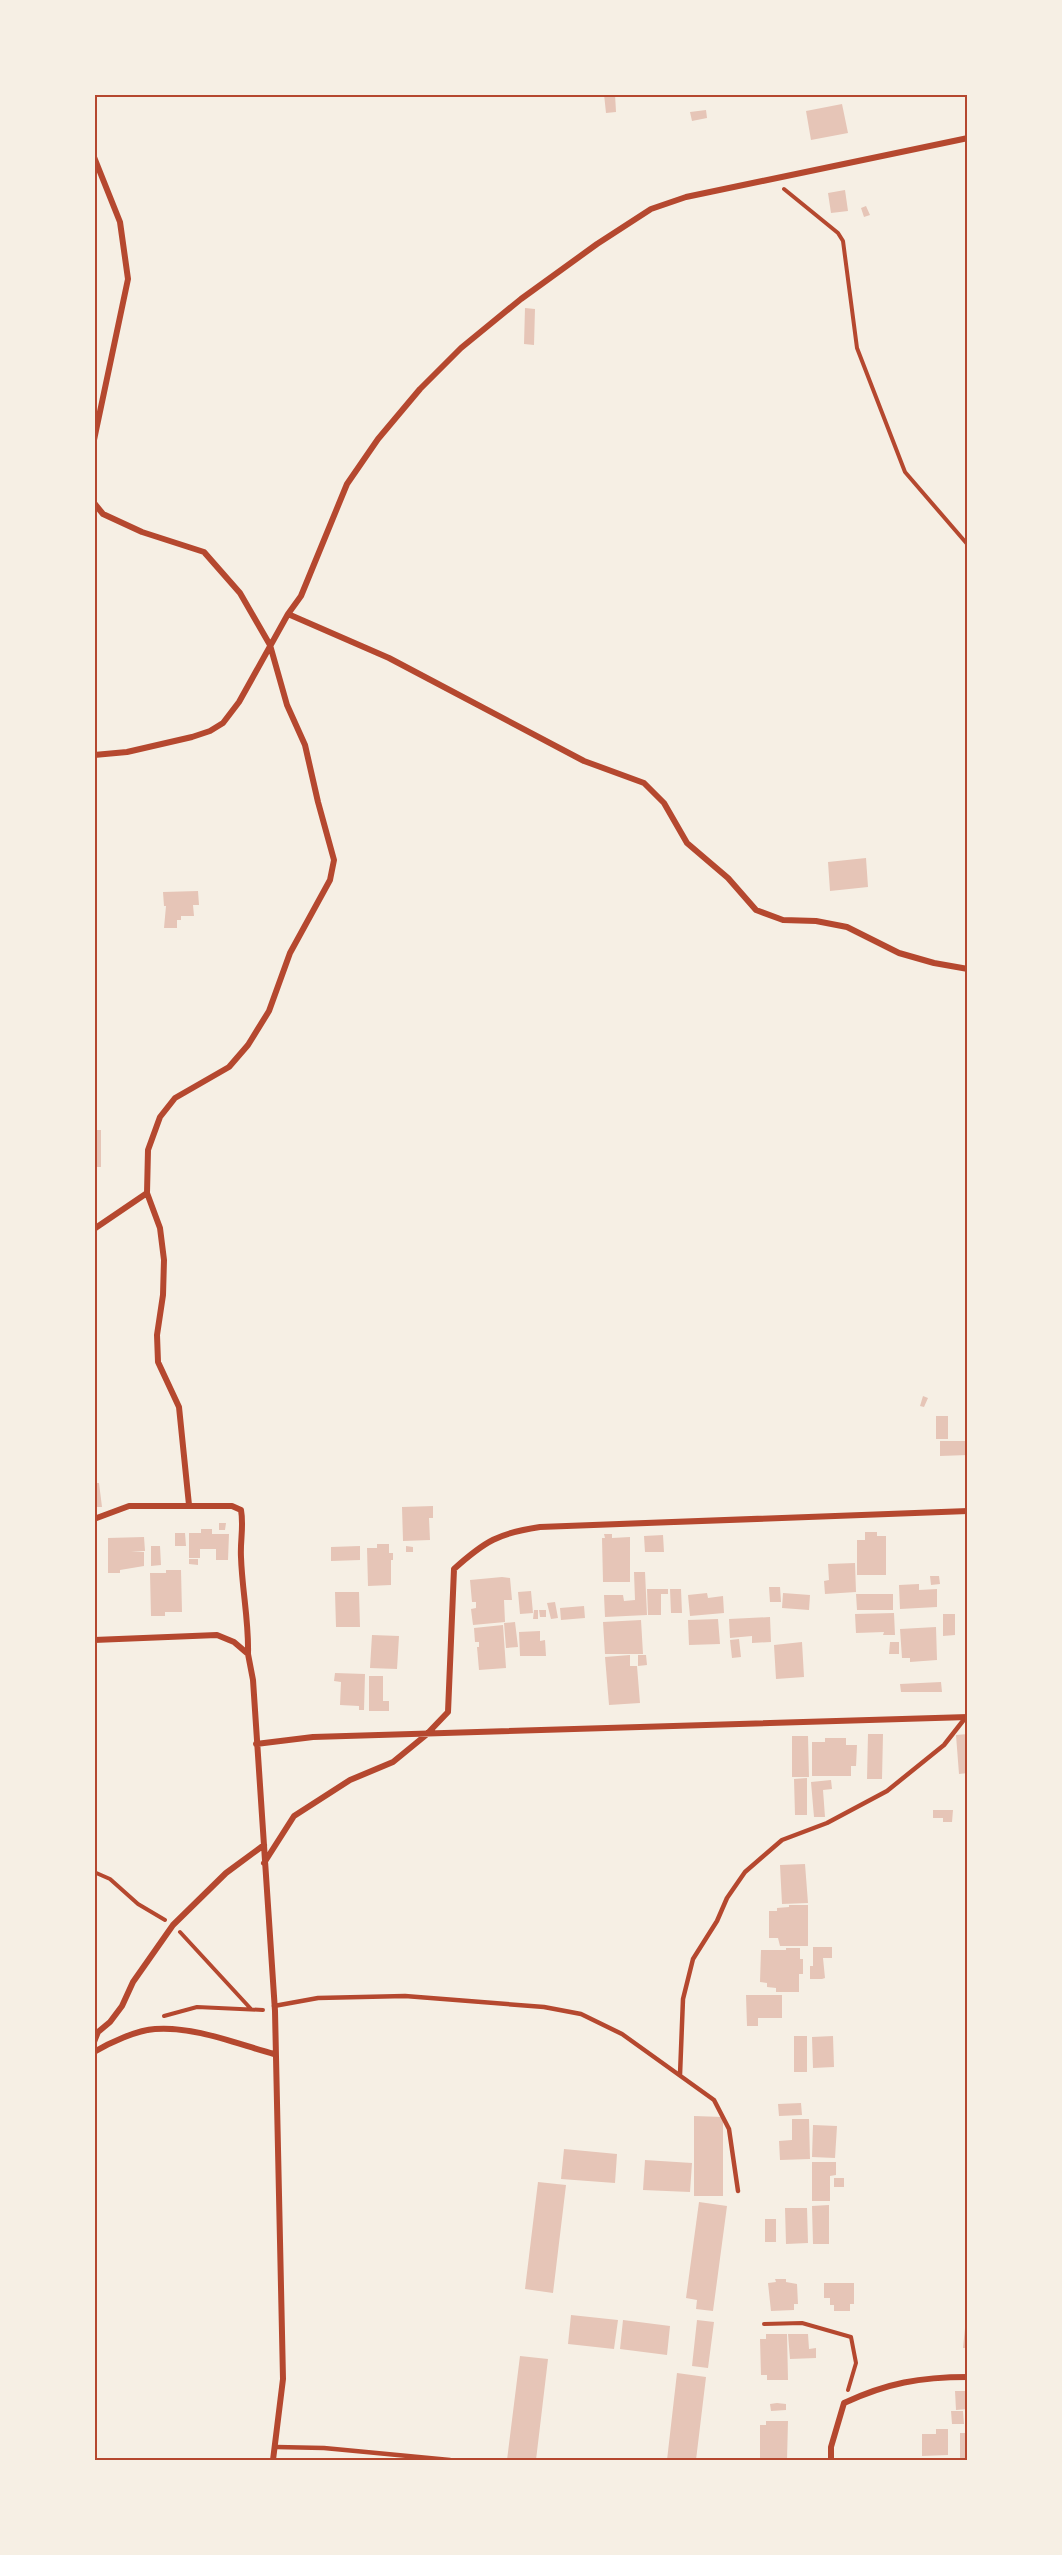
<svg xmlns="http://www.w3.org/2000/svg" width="1062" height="2555" viewBox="0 0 1062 2555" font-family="'Varela Round',sans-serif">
<rect width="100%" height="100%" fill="#f6efe4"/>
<path fill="#e6c5b7" d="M604,94H615L616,112L606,113Z
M842,104L848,133L811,140L806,111Z
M706,110L707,118L692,121L690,112Z
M845,190L848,211L831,213L828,193Z
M866,206L870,215L864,217L861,208Z
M525,308L535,309L534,345L524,344Z
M866,858L868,887L830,891L828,862Z
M198,891L199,905H193L194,916H181V920H177V928H164L166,906H164L163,892Z
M94,1130H101V1167H94Z
M923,1396L928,1398L924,1407L920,1406Z
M936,1416H948V1439H936Z
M940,1441H968V1455L940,1456Z
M94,1483H99L102,1507H94Z
M433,1506V1518H429L430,1540L403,1541L402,1507Z
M219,1523H226L225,1530H219Z
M201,1529H212V1534H229L228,1560H216V1549H200V1558H189V1533H201Z
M865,1532H877V1536H886V1575H857V1540H865Z
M175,1533H185L186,1546H175Z
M604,1534H612V1538L630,1537V1582H603L602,1538H605Z
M663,1535L664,1552H645L644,1536Z
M144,1537L145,1551H131L144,1552V1566L120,1570V1573H108V1538Z
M377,1544H389V1553H393V1560H391V1585L368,1586L367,1548H377Z
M151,1546H160L161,1565L151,1566Z
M360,1546V1560L331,1561V1547Z
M406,1546L413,1547V1552H406Z
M189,1559H198V1565L189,1564Z
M855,1563L856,1592L825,1594L824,1581L829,1580L828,1564Z
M166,1570H181L182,1612H165V1616H151L150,1573H166Z
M634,1572H645L647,1615L605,1617L604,1595H623L624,1601L635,1600Z
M930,1576H939L940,1584L931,1585Z
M502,1577L510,1578L512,1600H504L505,1622L473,1625L471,1609L476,1608V1602H472L470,1580Z
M919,1584V1590L937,1589V1607L900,1609L899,1585Z
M769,1587H780L781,1602H770Z
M647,1589H668V1594H661V1615H648Z
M670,1589H681L682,1613H671Z
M531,1591L533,1613L520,1614L518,1592Z
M335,1592H359L360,1627H336Z
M707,1593L708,1598L723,1596L724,1613L690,1616L688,1595Z
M783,1593L810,1595L809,1610L782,1608Z
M856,1594H893V1610H857Z
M555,1602L558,1618L551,1619L547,1603Z
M584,1606L585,1618L561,1620L560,1608Z
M534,1610H538V1619H533Z
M539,1610H546V1617H540Z
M894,1613L895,1635H883L884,1632L856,1633L855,1614Z
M943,1614H955V1635L943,1636Z
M770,1617L771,1642L752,1643V1636L730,1638L729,1619Z
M718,1619L720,1644L689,1645L688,1620Z
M641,1620L643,1654H605L603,1622Z
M515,1622L518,1647L506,1648L504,1623Z
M503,1625L506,1668L479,1670L477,1647H479V1642H475L474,1628Z
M936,1627L937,1660L910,1662V1658H902L900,1629Z
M540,1631V1641L545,1640L546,1656H520L519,1632Z
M372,1635L399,1636L397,1669L370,1668Z
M739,1639L741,1657L732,1658L730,1640Z
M802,1642L804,1677L776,1679L774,1645Z
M890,1642H899V1654H889Z
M630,1655V1666H637L640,1703L609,1705L605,1657Z
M638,1655H646L647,1665L638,1666Z
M335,1673L365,1674L364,1710H359V1706L340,1705L341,1682L334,1681Z
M369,1676H383V1701H389V1711H369Z
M941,1682L942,1692H901L900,1684Z
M868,1734H883L882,1779H867Z
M968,1734V1773L959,1774L956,1735Z
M792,1736H808L809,1777H792Z
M825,1738H846V1745H857L856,1766H851V1776H812V1742H825Z
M807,1778V1815H795L794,1779Z
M831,1780L832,1789L823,1790L825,1817H814L811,1782Z
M933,1810H953L952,1822H943V1818H933Z
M805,1864L808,1903L782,1904L780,1865Z
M789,1905H808V1946H780L778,1938H769V1911H777V1908L789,1907Z
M813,1947H832V1958H823L825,1978L822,1979H810V1966H813Z
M786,1948H800V1959H803V1974H799V1992H776V1988L767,1987V1983L760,1982L761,1950H786Z
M746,1995H782V2018H758V2026H747Z
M794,2036H807V2072H794Z
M833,2036L834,2067L813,2068L812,2037Z
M801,2103L802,2115L779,2116L778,2104Z
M694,2116L723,2117V2196H694Z
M792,2119H809L810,2159L780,2160L779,2141L792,2140Z
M813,2125L837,2126L835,2158L812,2157Z
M564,2149L617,2154L615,2183L561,2179Z
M645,2160L692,2163L690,2192L643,2190Z
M812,2162H836V2175L830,2176V2201H812Z
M834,2178H844V2187H834Z
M538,2182L566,2185L553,2293L525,2289Z
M699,2202L727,2206L713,2311L696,2309L697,2300L686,2298Z
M829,2205V2244H813L812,2206Z
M785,2208H807L808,2243L786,2244Z
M765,2219H776V2242H765Z
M775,2279H786V2282L797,2284L798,2304H794V2310L771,2311L768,2283L776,2282Z
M824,2283H854V2304H850V2311H834V2305H830V2298H824Z
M571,2315L618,2320L614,2349L568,2344Z
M966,2318H968V2348H963Z
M623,2320L670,2326L667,2355L620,2349Z
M697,2320L714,2322L708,2368L692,2366Z
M766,2334H787L788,2380H767V2375H761L760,2339H766Z
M788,2334H808L809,2349L816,2348V2358L790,2359Z
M520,2356L548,2359L536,2460H507Z
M677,2373L706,2377L696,2460H667Z
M955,2391H968V2409L956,2410Z
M777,2403L786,2404V2410L771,2411L770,2404Z
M951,2411H963L964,2424H952Z
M766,2421H788L787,2460H760V2425H766Z
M936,2429H948V2455L922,2456V2434H936Z
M960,2433H968V2458H960Z"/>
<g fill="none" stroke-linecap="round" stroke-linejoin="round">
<path stroke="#b5482f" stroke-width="4" d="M784,189L838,233L843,241L857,348L905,472L968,545
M94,1872L110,1879L138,1904L165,1920
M180,1932L251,2009
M164,2016L197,2007L263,2010
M764,2324L802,2323L851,2337L856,2363L848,2390"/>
<path stroke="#b5482f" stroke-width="4.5" d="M274,2006L318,1998L405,1996L544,2007L581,2014L622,2034L714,2100L729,2129L738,2191
M680,2075L683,1999L693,1959L717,1921L727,1898L745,1872L782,1840L827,1823L887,1791L944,1745L966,1717
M276,2447L324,2448L450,2460"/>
<path stroke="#b5482f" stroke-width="6" d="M94,157L120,222L128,279L94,440
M94,503L103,514L142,532L204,552L240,593L270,645L287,705L305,745L318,802L334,860L330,880L290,953L269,1011L248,1045L229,1067L175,1098L160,1117L148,1150L147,1193L160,1228L164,1260L163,1295L157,1335L158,1362L179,1407L189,1505
M288,614L389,658L584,761L644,783L664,803L687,843L728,878L756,910L783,920L816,921L847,927L899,953L934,963L968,969
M94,755L127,752L192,737L210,731L223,723L239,702L288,614L301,596L347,484L378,439L420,389L461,348L521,299L597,244L651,209L686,197L968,138
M94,1229L147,1193
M94,1519L129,1506H232L241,1510C244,1526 240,1541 241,1557C242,1590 249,1621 248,1654
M94,1640L217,1635L234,1642L248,1654L253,1680L275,2011L283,2379L273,2460
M256,1744L313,1737L968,1717
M264,1863L294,1816L350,1780L393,1762L426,1735L448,1712L454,1569C485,1541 499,1533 540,1527L968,1511
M94,2042L98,2032L110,2022L122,2006L133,1982L173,1925L226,1873L264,1845
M94,2052C109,2043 137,2030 155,2029C194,2026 237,2044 274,2054
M831,2460V2447L844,2403C887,2383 920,2377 968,2377"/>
</g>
<rect width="1062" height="2555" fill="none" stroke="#f6efe4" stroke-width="192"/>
<rect x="96" y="96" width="870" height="2363" fill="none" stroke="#b5482f" stroke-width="2"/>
</svg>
